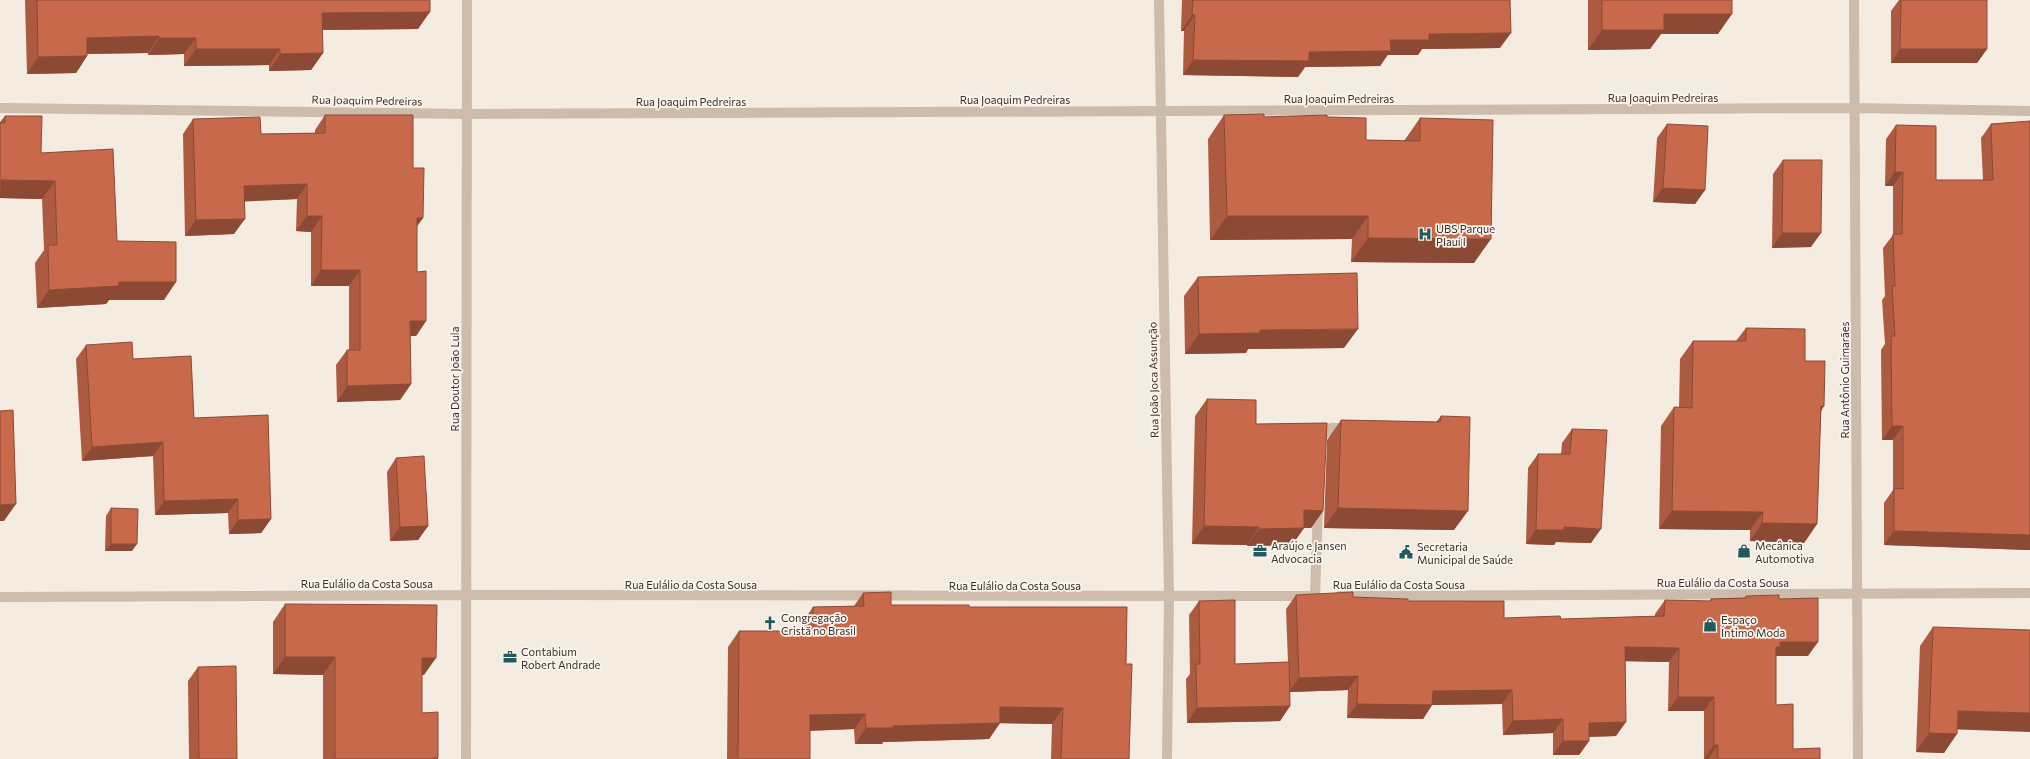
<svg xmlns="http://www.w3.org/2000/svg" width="2030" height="759" viewBox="0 0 2030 759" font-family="Commissioner,sans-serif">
<rect width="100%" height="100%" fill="#f4ebe1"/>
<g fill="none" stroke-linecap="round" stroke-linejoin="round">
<path stroke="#cdbbac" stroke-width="10" d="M1321,444V437L1331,428H1349
M1315,596L1318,506"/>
<path stroke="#cdbbac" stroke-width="10" d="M1159,0L1169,597L1167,759
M1854,0L1858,759
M0,108L467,114L1855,108L2030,111
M1340,596L2030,593
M0,597L466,595L1308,596
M466,759L467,0"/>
</g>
<path fill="#ac5a40" d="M25,0H430L418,29L322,30L323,53L311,70L269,71V65L184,66V54L148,55V53L87,54V56L76,73L27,74Z
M1182,0H1510L1500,48L1422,49L1418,55H1388L1380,66L1305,67L1298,77L1183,75L1184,31H1181Z
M1588,0H1732L1718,34H1661L1650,49L1588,50Z
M1899,0H1901L1987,49L1977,63H1891V11Z
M325,115L413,168L423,218L417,226V272L426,321L416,336H410L411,384L400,400L337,402L336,365L347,350H349V286H311V232L296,231L297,199L245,201L234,234L185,236L183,134L193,119L261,134L315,133V130Z
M1224,115L1264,117H1327L1366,140L1404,141L1420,118L1474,263L1351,262L1352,239L1210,240L1208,139Z
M5,116L41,153L117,241L164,300H109L106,304L37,308L35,263L44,250L42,199L0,198V122Z
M1667,124L1705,190L1695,204L1653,202L1657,138Z
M1991,124L2030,550L1884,545V503L1893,490V440H1882L1881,350L1885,344L1882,300L1885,296L1883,248L1893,235V186H1885L1886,139L1896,125L1936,180H1983L1981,138Z
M1783,160L1811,247L1772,248L1773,174Z
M1198,277L1344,348L1248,349L1246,353L1185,354L1184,296Z
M1746,328L1805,361L1824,406L1821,411L1817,524L1804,543L1750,541V530L1659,529L1661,426L1674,407L1679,408L1680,359L1693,341H1736Z
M86,345L133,359L271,519L261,533L229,534L228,513L155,515L153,456L82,461L76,359Z
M1207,399L1256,424L1323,511L1311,528H1304L1292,545L1247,546V545L1192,544L1195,416Z
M1441,416L1454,530L1324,528L1327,440L1341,420L1436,422Z
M1572,429L1591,543L1556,542L1554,545L1526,544L1528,468L1538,454H1561L1562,443Z
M396,458L428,526L418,540L390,541L387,472Z
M111,508L132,551H105L106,516Z
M863,593L891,605L969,607L1126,664L1129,759H1051L1052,724L1000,723L989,739L883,742L882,744H855L854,729L810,731V759H727L728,647L739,631H802V623L813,607L854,606Z
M1296,595L1353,597L1408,601L1504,618L1561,619L1655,616V614L1665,600L1709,601L1711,599L1744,598L1746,596L1779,599L1808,656H1776V705L1793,749L1820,759H1704V711H1668L1669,662L1625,661L1616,736L1589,737V741L1579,755H1553V733L1503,735L1502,704L1432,705L1423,719L1347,718L1348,690L1290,692V706L1280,721L1187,723L1186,679L1190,674L1189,615L1199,601L1235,664L1288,662L1286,609Z
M285,604L424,675H422V713L438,758V759H323V675L273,674V622Z
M1933,627L1957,730L1944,753L1916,752L1920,646Z
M198,667L237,759H189L188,681Z"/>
<path fill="#8c4a34" d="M430,12L418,29L310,30L322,13Z
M1664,14H1732L1718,34H1661L1650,49L1588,50L1602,30Z
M1192,15H1195L1184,31H1181Z
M1511,33L1500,48L1422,49L1418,55H1387L1380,66L1305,67L1298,77L1183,75L1193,60L1309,52L1429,34Z
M159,36L148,53L76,54L87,38Z
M159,38H196L184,54L148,55Z
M196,49H280L269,65L184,66Z
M1900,49H1987L1977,63H1891Z
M323,53L311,70L269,71L280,54Z
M87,56L76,73L27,74L38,57Z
M1895,172H1903L1893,186H1885Z
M1,180L55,181L42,199L0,198V181Z
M307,184L297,199L234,202L244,186Z
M1663,188L1705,190L1695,204L1653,202Z
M307,216H322L311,232L296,231Z
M1227,216H1368L1352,239L1210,240Z
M417,218H423L412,233Z
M245,219L234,234L185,236L196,220Z
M1782,233H1821L1811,247L1772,248Z
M1368,238L1491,239L1474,263L1351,262Z
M321,270H360L349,286H311Z
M119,282H176L164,300H109L106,304L37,308L49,290Z
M410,321H426L416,336H399Z
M1358,329L1344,348L1248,349L1246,353L1185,354L1199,334L1260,330Z
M411,384L400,400L337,402L347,386Z
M1821,406H1824L1812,424Z
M1892,426H1903L1893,440H1882Z
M163,442L153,456L82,461L92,447Z
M238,499L228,513L155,515L164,501Z
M16,504L4,521H0V505Z
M1338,508L1468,511L1454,530L1324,528Z
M1304,510L1323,511L1311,528H1292Z
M1672,511L1763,512L1750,530L1659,529Z
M271,519L261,533L229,534L238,520Z
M1762,523L1817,524L1804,543L1750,541Z
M428,526L418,540L390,541L400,527Z
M1204,526L1259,527L1247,545L1192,544Z
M1564,527L1601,529L1591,543L1556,542L1554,545L1526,544L1536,530Z
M1304,528L1292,545L1247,546L1259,529Z
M1894,531L2030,535V550L1884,545Z
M111,544H137L132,551H105Z
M1780,642H1818L1808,656H1773L1767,661Z
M1625,647L1679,648L1669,662L1615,661Z
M285,657H335L323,675L273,674Z
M422,658H436L424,675H410Z
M1358,676L1348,690L1289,692L1299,678Z
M1512,690L1502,704L1432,705L1423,719L1347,718L1357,704L1433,691Z
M1678,697H1714L1704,711H1668Z
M1290,706L1280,721L1187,723L1197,708Z
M1000,707L1063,708L1052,724L989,723Z
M1958,711L2030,713V732L1945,729Z
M865,714L854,729L799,731L810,715Z
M1563,719L1553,733L1503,735L1513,721Z
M1626,722L1616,736L1579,737L1589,723Z
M1000,723L989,739L883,742L882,744H855L866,728L893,726Z
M1929,733L1957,734L1944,753L1916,752Z
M1563,741H1589L1579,755H1553Z
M1714,745H1718L1708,759H1704Z"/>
<path fill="#c8694b" stroke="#8c4a34" d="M37,0H430V12L322,13L323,53L280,54V49H196V38H159V36L87,38V56L38,57Z
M1193,0H1510L1511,33L1429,34V40H1390L1391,51L1309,52V61L1193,60L1195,15H1192Z
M1602,0H1732V14H1664V30H1602Z
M1901,0H1987V49H1900Z
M1264,114V117L1327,115V117L1366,118V140L1420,141V118L1493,120L1491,239L1368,238V216H1227L1224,115Z
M325,115H413V168H424L423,218H417V272L426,271V321H410L411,384L347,386V350H360V270H321L322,216H307V184L244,186L245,219L196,220L193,119L260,117L261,134L325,133Z
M5,116H42L41,153L113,149L117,241L176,242V282H119V286L49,290L48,245H57L55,181L1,180V194H0V123H5Z
M2030,121V535L1894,531V488L1903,489V426H1892L1891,336H1895L1892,286H1895L1893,234H1902L1903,172H1895L1896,125L1936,126V180H1993L1991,124Z
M1667,124L1708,126L1705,190L1663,188Z
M1783,160H1822L1821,233H1782Z
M1357,273L1358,329L1260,330V333L1199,334L1198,277Z
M1746,328L1805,329V361H1825L1824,406H1821L1817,524L1762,523L1763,512L1672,511L1674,407L1692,408L1693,341H1746Z
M132,342L133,359L191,356L194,418L268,415L271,519L238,520V499L164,501L163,442L92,447L86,345Z
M1207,399L1256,400V424L1327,423L1323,511L1304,510V528L1259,529V527L1204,526Z
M13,410L16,504L0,505V411Z
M1441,416L1470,417L1468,511L1338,508L1341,420L1440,422Z
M1572,429L1607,430L1601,529L1564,527V530H1536L1538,454H1570Z
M424,456L428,526L400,527L396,458Z
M111,508L138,509L137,544H111Z
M891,592V605H969V607H1127L1126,664H1132L1129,759H1061L1063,708L1000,707V723L893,726V728H866L865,714L810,715V759H738L739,631H814L813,607L864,606L863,593Z
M1353,592V597L1408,599V601H1504V618L1560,616L1561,619L1664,616L1665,600L1711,601V599L1746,598V596L1779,595V599L1818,598V642H1780V647H1776V705L1793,704V749L1820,748V759H1718V745H1714V697H1678L1679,648L1625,647L1626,722L1589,723V741H1563V719L1513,721L1512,690L1433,691L1432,705L1357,704L1358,676L1299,678L1296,595Z
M1235,600V664L1289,662L1290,706L1197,708L1196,664H1200L1199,601Z
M285,604L437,605L436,658H422V713L438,712V758H434V759H335V657H285Z
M1933,627L2030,630V713L1958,711L1957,734L1929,733Z
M236,666L237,759H199L198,667Z"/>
<defs>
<g id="hospital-bare" transform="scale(1.08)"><path d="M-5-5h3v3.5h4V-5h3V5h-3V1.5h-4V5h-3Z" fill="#1f5a5e" stroke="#fbf5ee" stroke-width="2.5" paint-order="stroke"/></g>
<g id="office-bare" transform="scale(1.08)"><path d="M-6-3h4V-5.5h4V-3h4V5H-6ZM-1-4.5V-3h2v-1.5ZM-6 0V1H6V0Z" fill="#1f5a5e" stroke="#fbf5ee" stroke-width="2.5" paint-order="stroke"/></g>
<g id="shop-bare" transform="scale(1.08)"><path d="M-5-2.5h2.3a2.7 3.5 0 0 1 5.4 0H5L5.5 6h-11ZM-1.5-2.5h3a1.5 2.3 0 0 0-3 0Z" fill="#1f5a5e" stroke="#fbf5ee" stroke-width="2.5" paint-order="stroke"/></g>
<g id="civic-bare" transform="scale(1.08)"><path d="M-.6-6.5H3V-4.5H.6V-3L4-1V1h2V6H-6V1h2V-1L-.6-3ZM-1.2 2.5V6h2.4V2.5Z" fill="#1f5a5e" stroke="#fbf5ee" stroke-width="2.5" paint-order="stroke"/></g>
<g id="church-bare" transform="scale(1.08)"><path d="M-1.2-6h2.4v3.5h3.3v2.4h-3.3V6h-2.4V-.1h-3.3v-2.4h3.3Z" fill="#1f5a5e" stroke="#fbf5ee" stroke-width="2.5" paint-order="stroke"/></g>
</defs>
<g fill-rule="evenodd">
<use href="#hospital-bare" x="1425" y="234"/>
<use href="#office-bare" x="1260" y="551"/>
<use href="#shop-bare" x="1744" y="551"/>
<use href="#civic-bare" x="1406" y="552"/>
<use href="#church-bare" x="770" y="623"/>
<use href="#shop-bare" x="1710" y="625"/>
<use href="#office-bare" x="510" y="657"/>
</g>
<g text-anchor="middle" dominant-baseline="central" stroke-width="3.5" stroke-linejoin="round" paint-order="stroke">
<g font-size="11" fill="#3b302b" stroke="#fbf5ee">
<text x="1663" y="97">Rua Joaquim Pedreiras</text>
<text x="1339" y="98">Rua Joaquim Pedreiras</text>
<text x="1015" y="99">Rua Joaquim Pedreiras</text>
<text transform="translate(367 100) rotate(1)">Rua Joaquim Pedreiras</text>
<text x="691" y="101">Rua Joaquim Pedreiras</text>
<text transform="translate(454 379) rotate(-90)">Rua Doutor João Lula</text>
<text transform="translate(1153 380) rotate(-91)">Rua João Joca Assunção</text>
<text transform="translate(1844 380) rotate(-90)">Rua Antônio Guimarães</text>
<text x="1723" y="582">Rua Eulálio da Costa Sousa</text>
<text x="367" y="583">Rua Eulálio da Costa Sousa</text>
<text x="691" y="584">Rua Eulálio da Costa Sousa</text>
<text x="1399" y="584">Rua Eulálio da Costa Sousa</text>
<text x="1015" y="585">Rua Eulálio da Costa Sousa</text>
</g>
<g font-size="11" fill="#3b302b" stroke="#fbf5ee" text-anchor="start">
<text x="1436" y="228">UBS Parque<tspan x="1436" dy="13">PIauí I</tspan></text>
<text x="1271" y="545">Araújo e Jansen<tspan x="1271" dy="13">Advocacia</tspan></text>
<text x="1755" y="545">Mecânica<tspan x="1755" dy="13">Automotiva</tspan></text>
<text x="1417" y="546">Secretaria<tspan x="1417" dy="13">Municipal de Saúde</tspan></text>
<text x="781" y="617">Congregação<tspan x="781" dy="13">Cristã no Brasil</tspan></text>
<text x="1721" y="619">Espaço<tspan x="1721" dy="13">Íntimo Moda</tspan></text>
<text x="521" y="651">Contabium<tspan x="521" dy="13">Robert Andrade</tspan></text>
</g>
</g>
</svg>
